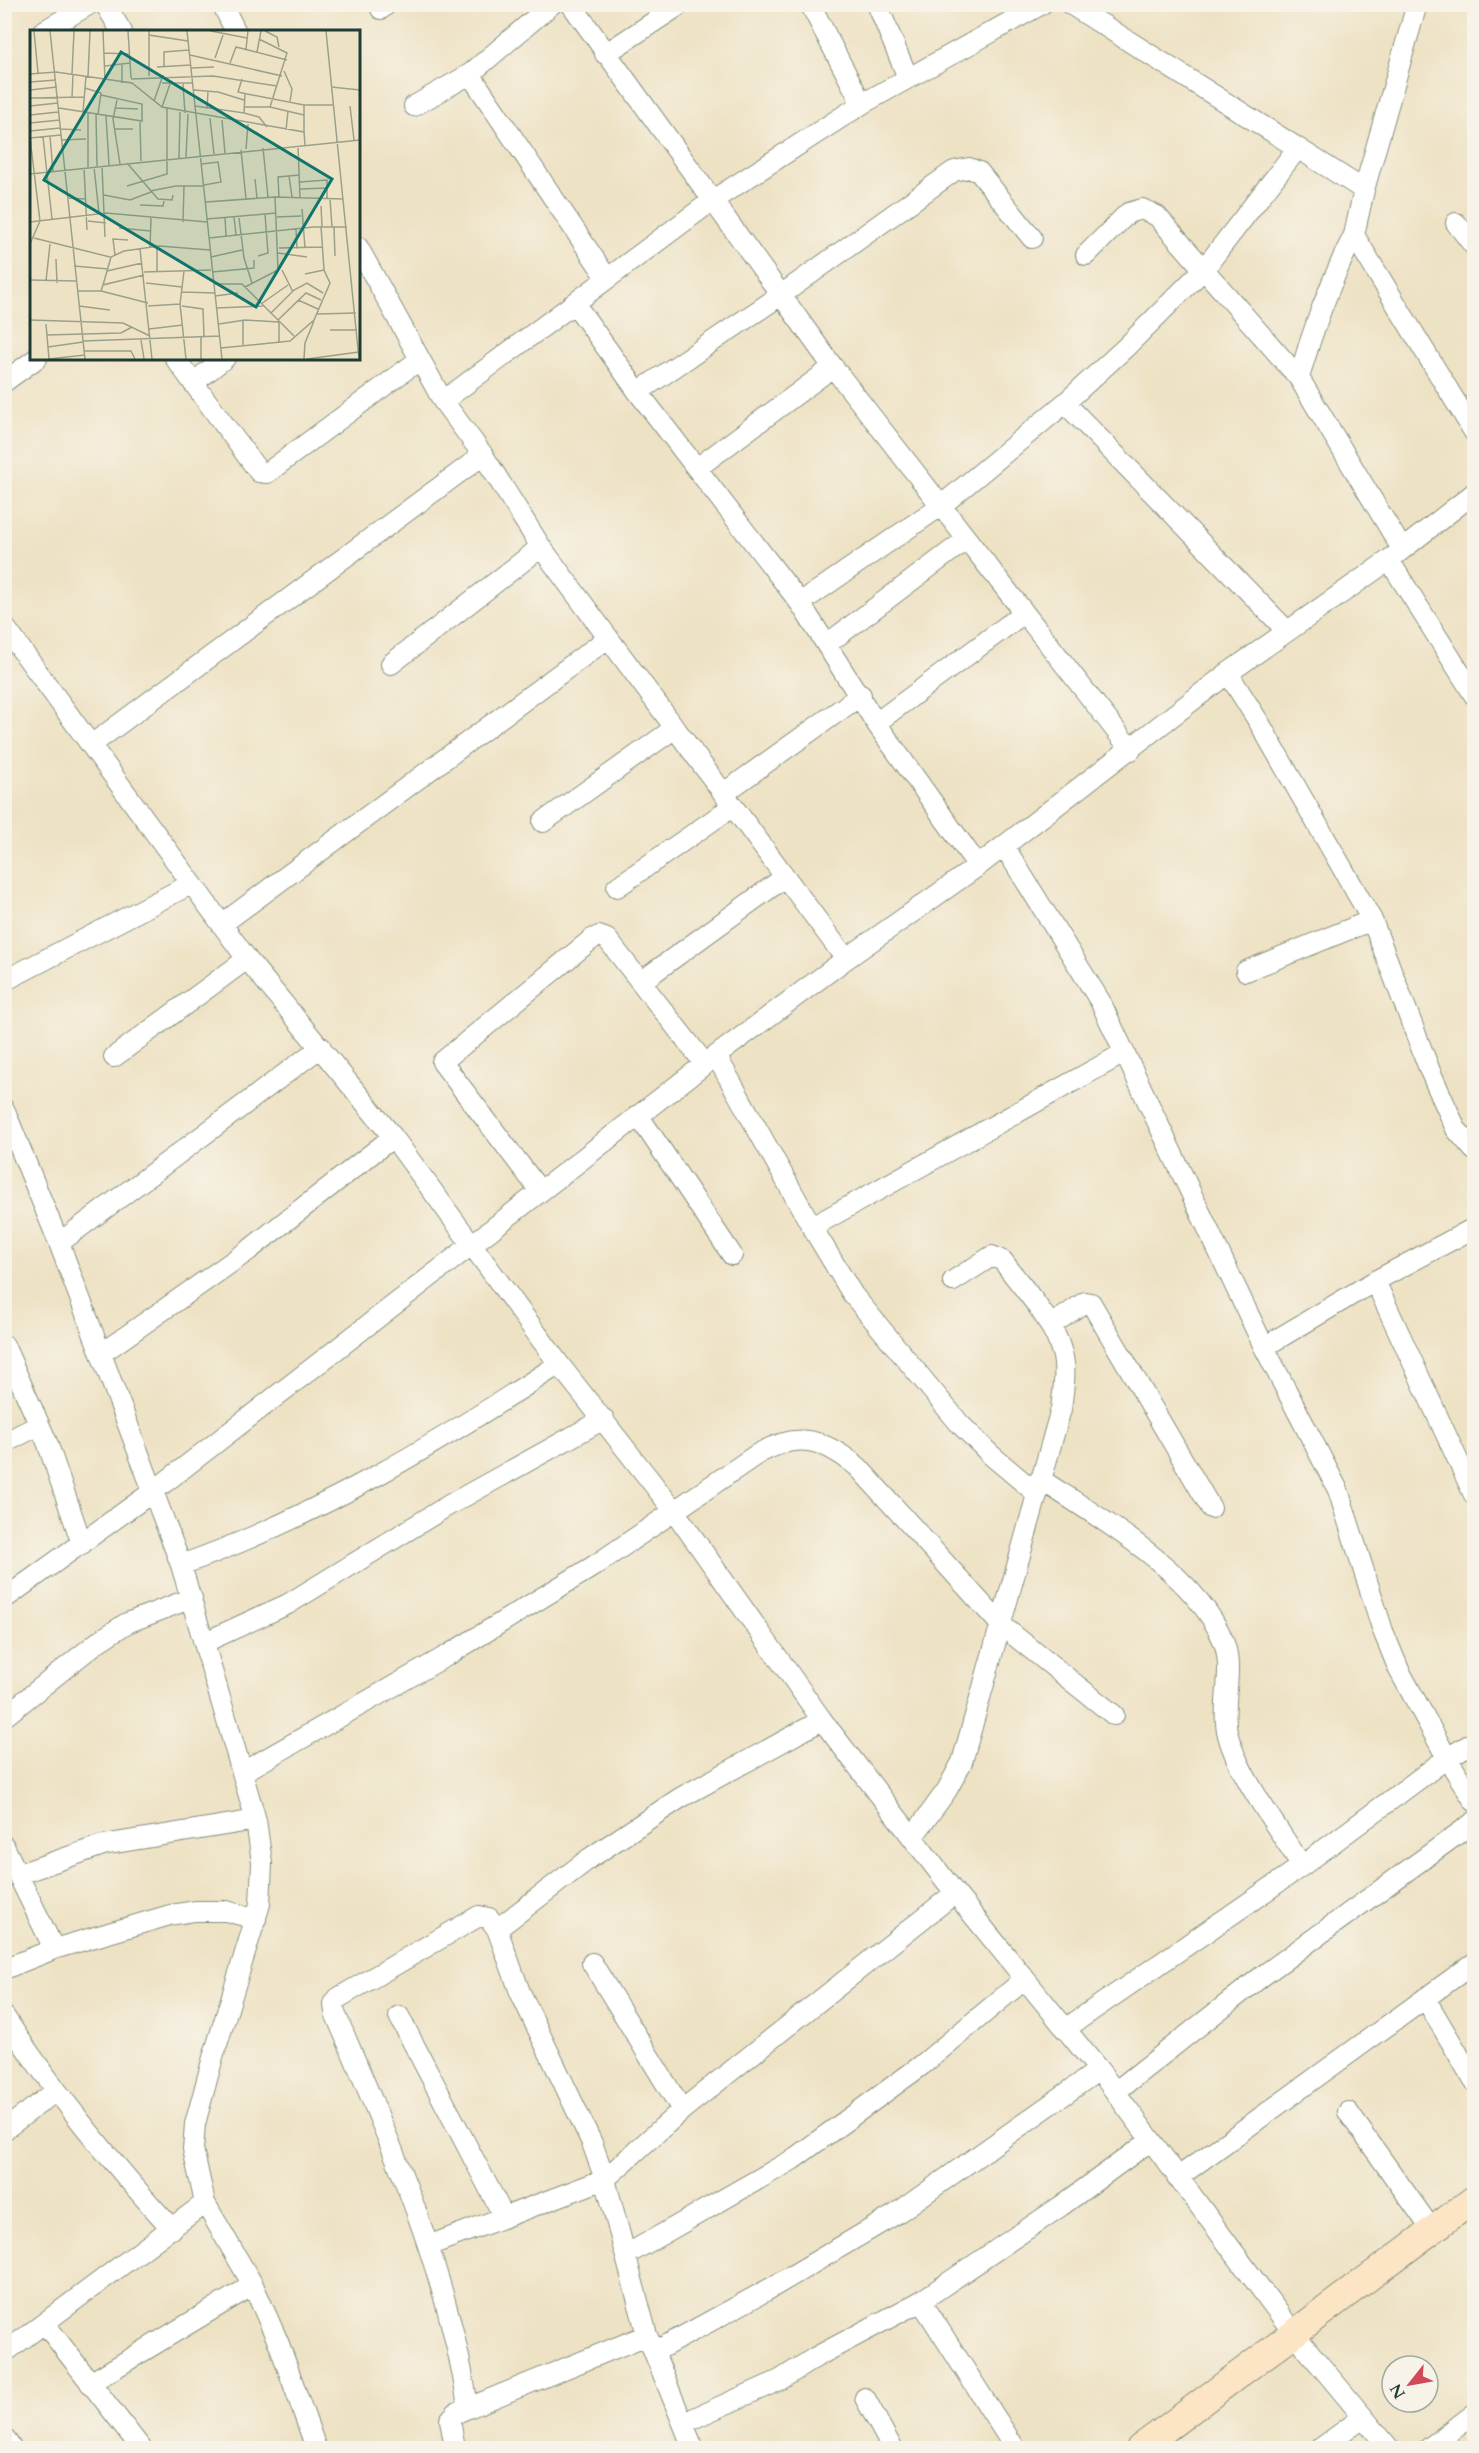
<svg xmlns="http://www.w3.org/2000/svg" width="1479" height="2453" viewBox="0 0 1479 2453" font-family="Cardo,serif">
<rect width="100%" height="100%" fill="#f7f3e8"/>
<filter id="ink" filterUnits="userSpaceOnUse"><feTurbulence type="fractalNoise" baseFrequency=".0167" numOctaves="2"/><feDisplacementMap in="SourceGraphic" scale="12" xChannelSelector="R" yChannelSelector="G"/><feConvolveMatrix kernelMatrix="1 2 1 2 8 2 1 2 1" color-interpolation-filters="sRGB"/></filter>
<filter id="wash" filterUnits="userSpaceOnUse"><feTurbulence type="fractalNoise" baseFrequency=".008" numOctaves="4" result="noise"/><feDisplacementMap in="SourceGraphic" scale="24" xChannelSelector="R" yChannelSelector="G"/><feGaussianBlur stdDeviation="1.35" result="paint"/><feColorMatrix in="noise" values="0 0 0 0 0 0 0 0 0 0 0 0 0 0 0 0 0 1.4 0 .05"/><feComposite in="paint" operator="in"/></filter>
<g filter="url(#wash)">
<rect width="100%" height="100%" fill="#eee2c4"/>
</g>
<g filter="url(#ink)">
<g fill="none" stroke-linecap="round" stroke-linejoin="round">
<g stroke="#86907c" stroke-width="22">
<path id="street" d="M105,4L122,32
M222,4L236,32
M571,4L833,367L1131,750
M810,4L862,104
M877,4L908,78
M1070,4L1364,190
M1417,4L1364,190L1354,235L1474,432
M1474,4V5
M381,9L387,4
M42,32L90,4
M605,54L681,4
M470,74L607,278
M414,106L470,74L552,4
M1456,223L1474,246
M358,247L443,401L483,455L541,547L846,959
M1086,255L1128,213L1142,209L1157,216L1299,378L1402,549
M575,304L638,392L800,603L876,723L978,866
M175,358L259,472L267,473L419,360
M1299,378C1313,328 1330,282 1354,235
M4,382L37,358
M193,383L225,358
M638,392L781,295L954,171L969,168L979,172L1032,238
M443,401L713,200L862,104L1042,4
M1065,403L1287,631
M697,468L833,367
M1389,560L1474,695
M800,603L942,505L1065,403L1126,347L1204,269L1297,149
M4,626L247,959L393,1137L559,1364L675,1512L822,1720L955,1893L1099,2070L1295,2335L1389,2448
M827,644L967,539
M391,664L541,547
M1228,673L1260,724L1372,920L1430,1071L1456,1129L1474,1150
M876,723L1024,613
M91,745L483,455
M724,793L861,695
M543,822L675,728
M1004,846L1100,1001L1264,1347L1338,1490L1383,1631L1399,1670L1447,1758L1474,1801
M617,887L732,807
M222,924L608,638
M1246,971L1372,920
M4,981L191,884
M642,981L785,877
M114,1057L247,959
M717,1057L812,1227L853,1295L959,1423L991,1455L1036,1493
M4,1109L59,1243L181,1565L256,1820L262,1863L260,1904L212,2061L195,2124L193,2149L205,2203L253,2285L279,2344L316,2448
M638,1115L732,1255
M540,1191L442,1062L592,939L599,936L607,939L705,1064
M812,1227L1124,1053
M59,1243L321,1047
M1375,1281L1474,1495
M1050,1326L1085,1302L1091,1303L1211,1508
M4,1345L47,1442L82,1544
M1264,1347L1375,1281L1474,1228
M102,1353L249,1250L393,1137
M4,1443L39,1425
M1040,1479C1099,1518 1195,1572 1223,1640C1235,1669 1221,1702 1227,1731C1236,1773 1279,1829 1302,1866
M181,1565C317,1517 440,1442 559,1364
M4,1599L155,1490L705,1064L846,959L978,866L1228,673L1389,560L1474,493
M205,1642L288,1604L449,1505L604,1419
M4,1717L99,1641L127,1623L192,1598
M243,1772L448,1655L597,1564L756,1455C798,1431 822,1438 858,1467L1001,1625L1114,1715
M912,1838L947,1790L962,1762L1061,1409C1063,1392 1067,1370 1062,1353C1053,1319 1023,1289 1003,1261L992,1256L953,1281
M4,1846L54,1949
M19,1874L103,1845L256,1820
M497,1929L590,1858L680,1798L822,1720
M592,1963L682,2110
M4,1969L54,1949L170,1915L195,1911H226L256,1919
M1425,1998L1474,2081
M4,2016C54,2092 111,2162 172,2229
M399,2016L503,2215
M1065,2029L1302,1866L1447,1758L1474,1742
M1115,2092L1261,1977L1474,1822
M1348,2112L1432,2230
M4,2130L56,2091
M1177,2178L1474,1963
M428,2246L605,2179L682,2110L955,1893
M626,2255L792,2160L922,2065L1025,1979
M921,2301L1015,2448
M45,2324L141,2448
M654,2352L771,2288L896,2214L1099,2070
M4,2353L205,2203
M90,2383L253,2285
M865,2398L892,2448
M468,2407C448,2271 389,2139 335,2013L334,2004L338,1998L479,1916L489,1918L497,1929L520,1992L592,2143L605,2179L647,2335L693,2448
M683,2423L780,2380L816,2357L921,2301L1061,2206L1150,2141
M4,2437L11,2448
M455,2448L450,2420L456,2413L647,2335
M1321,2448L1363,2417
M1429,2448L1474,2414"/>
</g>
<g stroke="#86907c" stroke-width="29">
<path id="secondary" d="M1140,2448L1474,2199"/>
</g>
<use href="#street" stroke="#fff" stroke-width="20"/>
<use href="#secondary" stroke="#fce5c4" stroke-width="27"/>
</g>
</g>
<g transform="translate(30 30)">
<rect width="330" height="330" fill="#eee2c4"/>
<path fill="none" stroke="#9ba08a" stroke-width="1.5" d="M4,1L8,43M20,1L55,329M73,1L75,50M98,1L101,48M119,1V5L158,11M157,1L192,329M181,1L217,8M235,1L247,7L249,17M296,1L329,329M119,5V46M229,9L257,23L240,77M216,19L218,1M227,22L231,1M74,23L99,24M160,25L252,46M185,28L193,5M200,33L206,17L257,30M92,34V53M75,36L100,33M127,37L161,35M134,37V22L159,20M161,38L184,37M254,41L262,59L260,71M0,44L26,42L102,53L132,77L274,102L275,115M42,44L44,1M58,46L60,1M101,49L183,46L247,56M212,49L208,62L217,64L274,75H303M0,52L26,50M132,53H163M153,54L155,83M301,57L330,60M55,58L71,63L68,84M0,60L27,57M164,60L188,62L214,70M42,67L43,45M0,68L54,67M87,70L83,89L90,134M124,71L133,45M0,76L28,73M165,76L214,83L215,64M320,76L324,110M132,77L140,54M214,77H240L274,85M29,78L112,91V74L71,65M85,78L108,79M177,79L178,61M53,82L56,46M58,83V137M214,83L229,87L237,97M66,84L67,136M0,85L28,82M76,86L79,135M180,88L184,124M192,90L195,123M110,92L111,131M0,93L30,90M31,99L51,100M85,99H103M256,100L258,81M0,101L30,98M274,102V75M20,106L23,142M13,107L22,189M0,108L31,105M31,110L56,109M268,116L270,168M233,118L238,167M216,119L218,94M211,120L216,169M156,127L158,84M149,128L150,82M97,133L128,169L142,170L143,165M172,134L188,132L191,152L174,155M72,136L75,207M64,137L69,183M54,138L57,200M0,144L330,110M259,146L262,167M225,149L227,168M270,152L297,150V168M97,156L137,144V78M270,159L297,158M120,161L146,156H174M74,165L100,170L121,162M249,167L248,147L270,145M37,168L56,169M300,169L302,197M176,172L245,167L313,169M110,175L133,176L134,171M291,176L292,196M272,179L275,218M195,187L196,206M204,187L206,205M247,187L271,186M209,188L214,228L222,253M177,189L246,183M58,191L76,193M0,192L76,183L177,192M153,192L154,156M304,197L305,226M89,198L121,201M266,199L267,219M4,208L80,227M179,208L283,197H317M0,214L10,191L0,108M120,218L121,188M249,218L293,217M110,219L122,329M248,223L277,227M85,225L83,209L98,210M228,226L238,223L235,184M181,227L212,220M26,229L27,253M44,236L78,239M252,240L263,262M77,241L112,233M154,241L150,274L156,329M114,242L181,240M127,242V217M182,242L224,238V230M275,244L294,240M0,250L46,251M16,251L20,214M116,253L152,257M184,254H212L264,306M73,255L81,227L94,221L129,216L180,220M215,257L248,240L245,167M47,261H71L73,255L114,245M71,261L118,273M152,262L185,263M185,266L208,263M268,270L288,279M231,274L258,255M49,276L80,280M118,276L150,274M152,276L173,279L174,306M187,278L233,276M241,283L264,260L277,253L293,263M287,284L326,283M0,290L93,293L120,306M248,290L276,263L291,270M213,291V316M249,292V313M16,294L19,329M189,294L215,290L249,292M119,299L153,295M300,300H327M17,305L91,303L102,297M171,307V329M111,310L114,329M53,311L190,306M18,317L53,312M191,318L260,311L284,290L300,253L294,240L291,196M54,321H101L105,329M19,329L55,325M274,329L275,313L284,291M277,329L329,322"/>
<path fill="#0f766e" fill-opacity="0.15" stroke="#0f766e" stroke-width="3" d="M91,22L302,149L226,277L14,150Z"/>
<rect width="330" height="330" fill="none" stroke="#1f3d34" stroke-width="3"/>
</g>
<rect width="1479" height="2453" fill="none" stroke="#f7f3e8" stroke-width="24"/>
<g transform="translate(1410 2384) rotate(239)"><circle r="28" fill="#f7f3e8" stroke="#a1aaa0" stroke-width="1.5"/>
<path d="M0-4.5L10 22L0 15L-10 22Z" fill="#d1495b"/>
<text y="-9" font-size="16" font-weight="bold" text-anchor="middle" fill="#1f3d34">N</text>
</g>
</svg>
